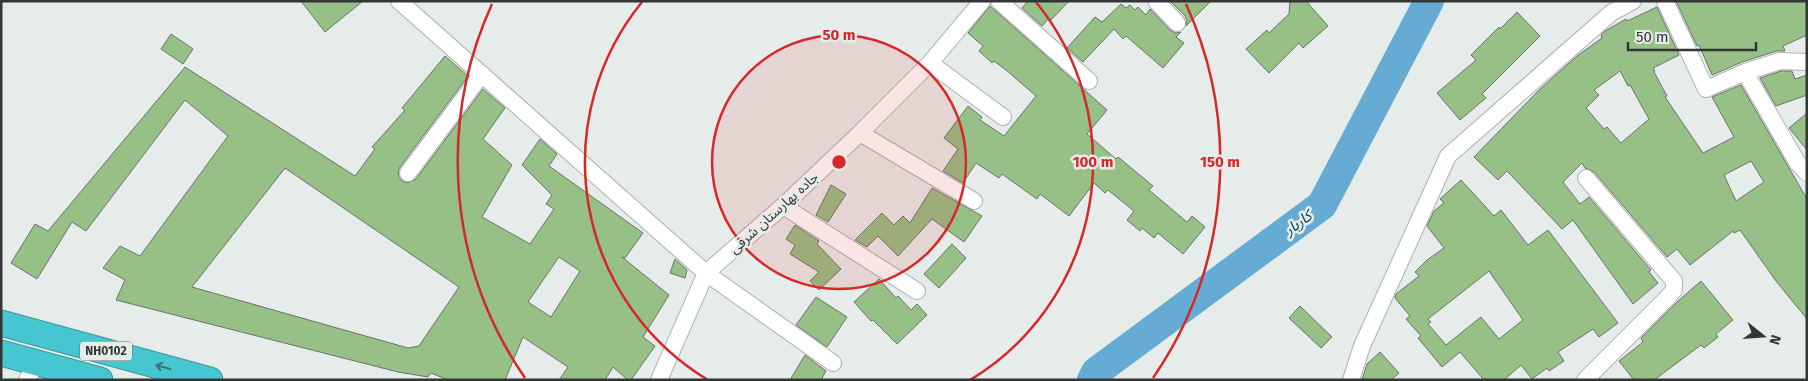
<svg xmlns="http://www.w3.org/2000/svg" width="1808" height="381" viewBox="0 0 1808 381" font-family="'Fira Sans','Noto Sans Arabic',sans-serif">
<rect width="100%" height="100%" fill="#e6ecea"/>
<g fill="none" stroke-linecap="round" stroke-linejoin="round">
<path stroke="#65abd4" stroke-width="30" d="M1092,380L1096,372L1322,205L1429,1"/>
</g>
<path fill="#96c085" stroke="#6e716d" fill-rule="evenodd" d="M301,1H363L325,32Z
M1028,1H1069L1051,20L1049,18L1042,26L1022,8Z
M1170,1H1211L1186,26L1187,21L1185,16Z
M1290,1H1306L1328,26L1303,48L1299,43L1269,73L1246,49L1267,30L1269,33L1289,14Z
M1676,1H1807V35L1783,46L1785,51H1777L1742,62L1712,75L1699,45L1697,46Z
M1121,4L1126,8L1130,5L1135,10L1138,7L1146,15L1150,9L1170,30L1175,33L1181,32L1176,37L1184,43L1163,68L1126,36L1123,39L1114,29L1083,62L1067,48L1095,17L1102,22Z
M990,6L1107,110L1087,134L1116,159L1118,157L1153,186L1149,190L1187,222L1192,216L1205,227L1183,254L1158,233L1154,238L1142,228L1140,231L1127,220L1134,211L1108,190L1105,193L1094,183L1069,216L1040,194L1037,199L1002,174L999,178L976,163L963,183L943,171L958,149L944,138L968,106L982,117L980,120L1004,136L1036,96L1006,70L994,61L992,63L979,51L983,46L968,33Z
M1657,7L1679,55L1653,68L1655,71L1654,72L1667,96L1665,97L1703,153L1734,137L1712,97L1741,85L1807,199V319L1776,281L1740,230L1734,233L1733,231L1690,265L1677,249L1667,257L1594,172L1585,168L1582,163L1563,182L1580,204L1589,197L1651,270L1649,272L1658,283L1633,304L1573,220L1562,229L1507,171L1498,180L1474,157L1540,89L1577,56L1602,38L1601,35L1605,31L1626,19L1627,21ZM1620,71L1628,86L1630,85L1649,119L1621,143L1607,127L1604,129L1586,108L1599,95L1594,90ZM1751,161L1764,182L1736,201L1724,175Z
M1517,12L1540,36L1482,94L1486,98L1460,120L1437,93L1476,60L1471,55L1499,27L1500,29Z
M171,34L193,49L183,64L161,49Z
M445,56L468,76L400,167L398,172L399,177L402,181L407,183L416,179L483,89L505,108L483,139L512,165L482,217L530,244L554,209L546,204L552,195L522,165L540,139L557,154L549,166L643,233L625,258L622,257L669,295L643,337L655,346L631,380H628L613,367L605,380H559L568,367L523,337L505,380H448L431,373L428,377L398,372L116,300L125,280L103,268L120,246L140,256L228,136L185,100L86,231L72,222L37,279L11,263L35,224L48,231L185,67L355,176L375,149L372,147L405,110L402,108ZM285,168L459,287L419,346L408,348L192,287ZM559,257L580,271L551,317L528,302Z
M1781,71H1792L1795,79L1807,75V95L1776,106L1760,78Z
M1807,113V150L1789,128Z
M1461,180L1494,216L1501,210L1528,245L1548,230L1618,323L1599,337L1593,329L1558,352L1564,361L1549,371L1547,368L1532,379L1521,365L1504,380H1484L1460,352L1442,367L1418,338L1421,336L1406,319L1410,316L1395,298L1396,294L1419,276L1415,272L1427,260L1444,248L1427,226L1434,211L1444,203L1440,199ZM1489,271L1523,320L1499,339L1481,317L1446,345L1428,324L1431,322L1428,319Z
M831,185L846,194L828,222L816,215Z
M932,188L982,216L964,242L932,219L898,256L878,236L867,247L855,240L882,213L894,225L903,216L910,223Z
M795,225L819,241L817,244L841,269L819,290L810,281L819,272L790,254L795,245L786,239Z
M952,244L966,258L939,288L924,274Z
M675,259L687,270L685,278L670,273Z
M879,279L896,298L898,296L911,310L917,304L927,315L897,344L873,320L871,321L854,302Z
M1701,281L1733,320L1716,334L1718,337L1704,348L1701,345L1654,380H1634L1619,361L1643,342L1641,338L1677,302Z
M816,297L847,317L827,347L796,325Z
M1300,306L1332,337L1321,348L1289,318Z
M1380,352L1399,373L1391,380H1362L1367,364Z
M805,355L826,371L821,380H790Z"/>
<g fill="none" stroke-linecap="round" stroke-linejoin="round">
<g stroke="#acb1af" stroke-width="18">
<path id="minor" d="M399,1L706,273L833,363
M999,1L1089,81
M1156,1L1177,23
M1665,1L1706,89L1745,72L1797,162L1807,173
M930,63L1003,117
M1745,72L1780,61L1807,62
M860,133L974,201
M408,173L482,74
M783,206L917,291
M27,380L37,362
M659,380L706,273L783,206L860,133L930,63L982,1
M1351,380L1362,346L1448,156L1611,13L1633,1
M1585,380L1668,297L1674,290V281L1586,178"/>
</g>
<g stroke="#40949a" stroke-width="27">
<path id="highway" d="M1,323L210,380
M1,353L100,380"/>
</g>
<use href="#minor" stroke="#fff" stroke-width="16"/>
<use href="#highway" stroke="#46c6d1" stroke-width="25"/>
</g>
<defs><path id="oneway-shaft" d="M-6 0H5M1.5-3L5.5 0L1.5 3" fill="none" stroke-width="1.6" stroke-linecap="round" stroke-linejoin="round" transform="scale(1.25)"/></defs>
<use stroke="#3b7073" href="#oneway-shaft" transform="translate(163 367) rotate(-165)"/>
<circle cx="839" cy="162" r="127" fill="#d62828" fill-opacity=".12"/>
<g fill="none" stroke="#d62828" stroke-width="2.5">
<circle cx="839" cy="162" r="127"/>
<path d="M708 380A254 254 0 0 1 642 2M1036 2A254 254 0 0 1 970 380"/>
<path d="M525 378A381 381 0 0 1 492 4M1186 4A381 381 0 0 1 1153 378"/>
</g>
<g text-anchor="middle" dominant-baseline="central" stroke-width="5" stroke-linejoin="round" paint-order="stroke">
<rect fill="#e6ecea" stroke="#696d6b" stroke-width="1" x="80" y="341.5" width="52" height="19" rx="4"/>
<g font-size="12" font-weight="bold" fill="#343635">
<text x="106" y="351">NH0102</text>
</g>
<g font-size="14" fill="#343635" stroke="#e6ecea">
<text transform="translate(774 213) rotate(-42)">جاده بهارستان شرقی</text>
</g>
<g font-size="15" font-style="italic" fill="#003c58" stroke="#e6ecea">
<text transform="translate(1298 223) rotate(-36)">کاربار</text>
</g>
</g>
<circle cx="839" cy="162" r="8" fill="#d62828" stroke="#e6ecea" stroke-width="2.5"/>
<g font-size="15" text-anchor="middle" font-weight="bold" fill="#d62828" stroke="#e6ecea" stroke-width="5" stroke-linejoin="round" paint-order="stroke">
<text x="839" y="40">50 m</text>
<text x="1093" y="167">100 m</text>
<text x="1220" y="167">150 m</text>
</g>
<rect width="1808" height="381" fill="none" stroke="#343635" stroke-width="5"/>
<g transform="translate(1763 336) rotate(107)" stroke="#e6ecea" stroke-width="4" paint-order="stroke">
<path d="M0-4L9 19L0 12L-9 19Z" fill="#343635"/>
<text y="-8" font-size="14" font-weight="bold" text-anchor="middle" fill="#343635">N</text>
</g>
<path d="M1628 42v8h128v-8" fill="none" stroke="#343635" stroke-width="2.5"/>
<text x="1636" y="42" font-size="15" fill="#343635" stroke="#e6ecea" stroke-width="4" paint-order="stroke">50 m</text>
</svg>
